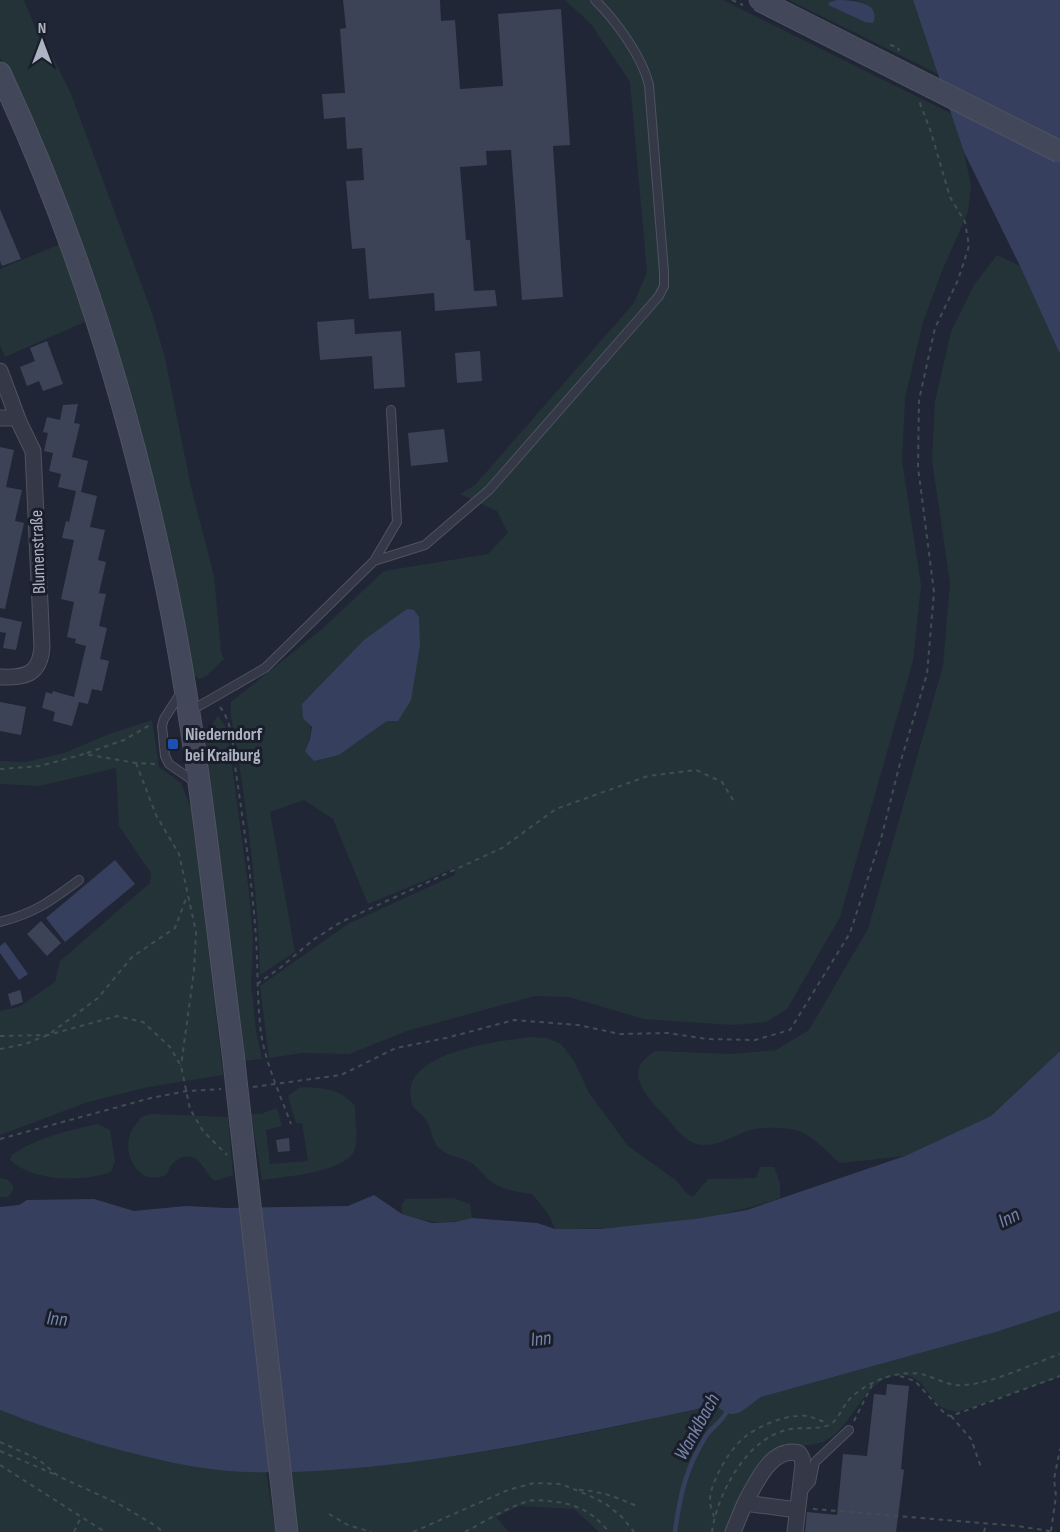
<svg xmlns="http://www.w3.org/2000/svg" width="1060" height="1532" viewBox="0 0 1060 1532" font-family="'Sofia Sans Condensed',sans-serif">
<rect width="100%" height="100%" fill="#212636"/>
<path fill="#243338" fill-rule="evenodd" d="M0,0H24L39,37L45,41L71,94L152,313L165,358L191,487L214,576L221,652L224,659L206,676L199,679L192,673L21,101L0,57Z
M565,0H723L952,114L964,152L971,186L968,212L942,271L923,322L905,398L902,461L921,585L913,661L840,917L787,1009L766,1022L733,1025L644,1019L569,997L535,996L407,1031L349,1054L302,1053L269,1058L260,986L348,924L455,875V868L368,904L333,819L304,800L270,812L295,952L260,975C258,889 246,801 231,716V702L322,629L384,571L488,554L508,533L497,511L460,494L475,485L634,303L647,272L630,82L591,24ZM318,689L387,721L339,755L305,751C314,729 311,726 302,704Z
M789,0H837L830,2L828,5L865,22L867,4L855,0H913L938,74Z
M63,243L89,320L5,357L0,345V269Z
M997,255L1020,266L1060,354V1051L991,1116L905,1156L840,1163C828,1153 812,1134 796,1130C783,1127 762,1127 750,1130C733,1135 716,1149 697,1144C684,1141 674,1126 666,1117C655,1105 644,1096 639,1080C635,1067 645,1056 656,1051L733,1054L776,1050L809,1030L868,929L943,666L950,583L932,460L935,402L951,332L974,285Z
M218,715L225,726L228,736L249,893L253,941L251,984L256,1031L262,1059L243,1061L202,748L206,735Z
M152,720L159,767L181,783L192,811L223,1075L148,1087L88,1102L0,1135V1011L19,1007L55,982L60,961L150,883L151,873L119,826L116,768L39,786L0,784V761L27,762L67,752L109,734Z
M529,1037L546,1038L561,1044L574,1061L589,1093L628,1146L677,1181L686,1193L693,1197L708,1179L756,1178L760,1167H774L780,1183V1198C708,1223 630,1229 555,1229L548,1213L532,1194C517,1192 501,1190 489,1180C483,1175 479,1168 473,1164C464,1157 450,1158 440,1149C432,1143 432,1129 427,1121C423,1114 414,1111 412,1104C396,1052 497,1042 529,1037Z
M300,1087C323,1088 340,1088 355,1106C355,1119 358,1136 355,1148C350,1172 283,1177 262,1180L251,1114H261L277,1108L282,1126L266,1130L270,1164L308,1161L302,1123H296L288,1096Z
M151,1114L228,1117L233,1175L215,1181C207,1175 204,1165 196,1159C184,1151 170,1162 167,1174C144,1188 124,1161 129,1138C130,1131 137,1123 141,1117Z
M98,1124L110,1130L115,1161L111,1172C82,1182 34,1182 10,1160L12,1155C36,1138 69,1130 98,1124Z
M0,1178L8,1180L13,1186V1191L8,1197H0Z
M453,1198L470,1204L472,1218C442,1226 430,1222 402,1214L401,1205L406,1199Z
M1060,1311V1377L958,1412C954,1411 949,1410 945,1409C929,1402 926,1378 907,1376C863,1370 857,1427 823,1442C810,1447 790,1445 777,1447C753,1473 737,1498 727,1532H599L574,1509L520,1506L496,1517L509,1532H300L295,1526L290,1471C434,1467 575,1436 716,1405C735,1424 743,1409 761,1397L996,1332Z
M0,1410L17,1417L197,1467L266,1472L276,1532H0Z"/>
<path fill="#36405e" d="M837,0C850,0 882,1 873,23L865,22L828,5L830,2Z
M913,0H1060V354L1020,266L964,152Z
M407,609L414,610L419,617L420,645L411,700L398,721H387L339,755L314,761L305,751L310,739L312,727L303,718L302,704L364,640Z
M115,860L135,884L65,942L46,918Z
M5,942L28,974L19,980L0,953V946Z
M1060,1051V1311L996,1332L761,1397C743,1409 735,1424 716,1405C600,1430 485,1455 368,1467C311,1472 251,1476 196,1467C129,1455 63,1435 0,1410V1207L19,1205L27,1200L94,1199L134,1211L186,1206L226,1208L348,1206L374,1195L402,1214L432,1223L455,1222L472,1218L537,1223L555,1229H600L695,1219L747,1210L905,1156L991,1116Z"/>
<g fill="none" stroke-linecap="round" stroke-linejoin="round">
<path stroke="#36405e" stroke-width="4.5" d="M675,1532C680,1494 686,1468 706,1436C712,1427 723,1421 727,1411"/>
</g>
<path fill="#3d4356" d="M343,0H440L441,21L455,20L460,89L503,86L498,14L561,9L570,145L553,146L563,297L522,300L511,150L486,151L487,165L460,167L466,240H470L474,291L495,290L497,306L435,311L434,293L369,299L365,248L352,249L346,181L364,180L362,148L347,149L345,117L324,119L322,94L345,93L340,29L346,28Z
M0,209L21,259L2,266L0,261Z
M354,319L355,334L401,331L405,387L374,389L372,356L320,360L317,322Z
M47,341L63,384L43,391L39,381L27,386L20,367L35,361L30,348Z
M480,351L482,381L457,383L455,353Z
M78,404L74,423L80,424L72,457L88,461L81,492L97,496L90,527L105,530L98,560L106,562L99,593L106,594L99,626L107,628L100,659L109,661L102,691L92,689L88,704L79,702L72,726L53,721L55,712L42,708L46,692L52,694L53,691L74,697L86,646L75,643L76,639L67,637L74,602L61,599L74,540L62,538L66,521L69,522L76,491L58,487L61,474L49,471L53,453L44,451L48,433L43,432L47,417L60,420L63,405Z
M444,429L448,462L411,466L408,433Z
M0,447L14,450L6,487L22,490L15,521L24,523L5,609L0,608Z
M0,617L22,622L16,650L3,648L6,633L0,632Z
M0,702L26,707L21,735L0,731Z
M41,921L61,943L47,956L27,934Z
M20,990L23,1002L11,1006L8,994Z
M289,1138L290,1151L278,1152L276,1140Z
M887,1384L909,1386L901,1469L904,1470L896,1532H805L807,1512L837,1515L843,1454L867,1456L874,1394L886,1395Z"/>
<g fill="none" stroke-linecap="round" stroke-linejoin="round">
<g stroke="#4f5361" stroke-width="10">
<path id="service" d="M374,561L425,545L489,490L659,296L664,286V272L649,85C642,56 616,21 595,0
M182,691L164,719L162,726L165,756L169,764L195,782
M192,710L265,668L374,561L397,522L391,410
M0,922C35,913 51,901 79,880
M801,1493L811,1482L815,1462L849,1430"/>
</g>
<g stroke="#4f5361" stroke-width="17">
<path id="minor" d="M0,371L19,422L33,451L42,647C40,675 25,678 0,677
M0,418H17
M745,1503C756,1483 771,1446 799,1453L802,1458L803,1464L795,1532
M733,1532L745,1503L797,1510"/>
</g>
<g stroke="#4f5361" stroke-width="23">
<path id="secondary" d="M0,73C74,231 127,400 163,570C197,729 212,892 233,1053
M241,1125L287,1532"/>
</g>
<path stroke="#404e54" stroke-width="2" stroke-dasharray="4.5 4.5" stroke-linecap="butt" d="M890,45L898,47L899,51
M220,707C234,724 233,753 236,773C244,827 252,882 256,937C258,969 257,1001 261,1033C266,1065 280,1094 291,1124
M87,753L124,740L150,725
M136,763L156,815L179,854L196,932L194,971L181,1066
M0,769L40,766L84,754L136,763L156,764
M257,984L280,968L313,940L341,922L502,848L556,809L648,776L696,770L722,782L733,800
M0,1036L48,1035L117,1016L143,1022L170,1047L181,1066L190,1109L203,1131L227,1155
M0,1049L25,1044L48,1035L98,998L132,957L175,928L187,896
M253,1087L341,1075L396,1048L446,1038L514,1020L578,1025L620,1034L668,1033L707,1039L755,1040L790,1030L850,933L882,835L899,767L927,674L934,592L918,467L919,400L935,328L958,280L969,246L965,222L950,197L930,129L919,101
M0,1139L151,1098L187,1091L221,1089
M900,1376L915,1381L946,1415L951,1416L1060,1376
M951,1416L971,1439L981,1467
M854,1421L873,1383
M0,1442L38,1459L58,1476L119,1504L156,1526L163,1532
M0,1451L56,1475
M0,1465L105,1532
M579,1490C602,1491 618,1498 639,1507
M813,1509L1018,1526L1055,1532
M329,1514L348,1525L371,1532
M714,1517C713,1512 709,1504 710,1499C711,1480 731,1447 746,1436C759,1426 781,1417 797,1416C809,1414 817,1420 828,1423
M1051,1531L1056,1496L1054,1479L1060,1449
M74,1532L81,1517
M413,1532L508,1490L534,1483L561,1484L588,1495L606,1504L622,1517L634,1532
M465,1532C486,1521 507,1507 529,1501C535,1499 542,1501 548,1501C575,1503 592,1511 609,1532
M712,1532C717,1494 746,1440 786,1430C799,1426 818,1431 831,1424C838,1419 842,1409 847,1402C855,1392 869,1384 881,1379C893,1374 913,1371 925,1375C938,1379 951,1387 965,1385C993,1383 1032,1364 1060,1354
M984,1532L986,1524"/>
<use href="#service" stroke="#343847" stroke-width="8"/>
<use href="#minor" stroke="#343847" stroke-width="15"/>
<use href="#secondary" stroke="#424759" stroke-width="21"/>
<g stroke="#4f5361" stroke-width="23" stroke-linecap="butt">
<path id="secondary-bridge" d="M759,0L1060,152
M233,1053L241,1125"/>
</g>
<path stroke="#404e54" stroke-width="2" stroke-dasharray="4.5 4.5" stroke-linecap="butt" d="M732,0L743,5"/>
<use href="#secondary-bridge" stroke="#424759" stroke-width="21"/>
</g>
<rect fill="#1a4fb4" stroke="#1a1e2b" stroke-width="2" x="167" y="738" width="12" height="12" rx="3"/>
<g text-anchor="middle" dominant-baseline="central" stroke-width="6" stroke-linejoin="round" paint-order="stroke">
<g font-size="18" fill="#aeb3c3" stroke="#1a1e2b">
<text transform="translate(38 552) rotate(-92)">Blumenstraße</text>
</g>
<g font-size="18" font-weight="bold" fill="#aeb3c3" stroke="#1a1e2b" text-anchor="start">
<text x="185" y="734">Niederndorf<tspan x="185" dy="21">bei Kraiburg</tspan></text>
</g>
<g font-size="20" font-style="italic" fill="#7785aa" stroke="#1a1e2b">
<text transform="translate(1009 1218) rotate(-26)">Inn</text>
<text transform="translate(57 1319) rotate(5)">Inn</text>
<text transform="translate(541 1339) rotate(-6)">Inn</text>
<text transform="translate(697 1427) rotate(-61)">Wanklbach</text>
</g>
</g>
<g transform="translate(42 42)" stroke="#1a1e2b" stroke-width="4.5" paint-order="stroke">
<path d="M0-4.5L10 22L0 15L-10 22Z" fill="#aeb3c3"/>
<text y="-9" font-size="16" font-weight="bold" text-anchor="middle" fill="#aeb3c3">N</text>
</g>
</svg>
